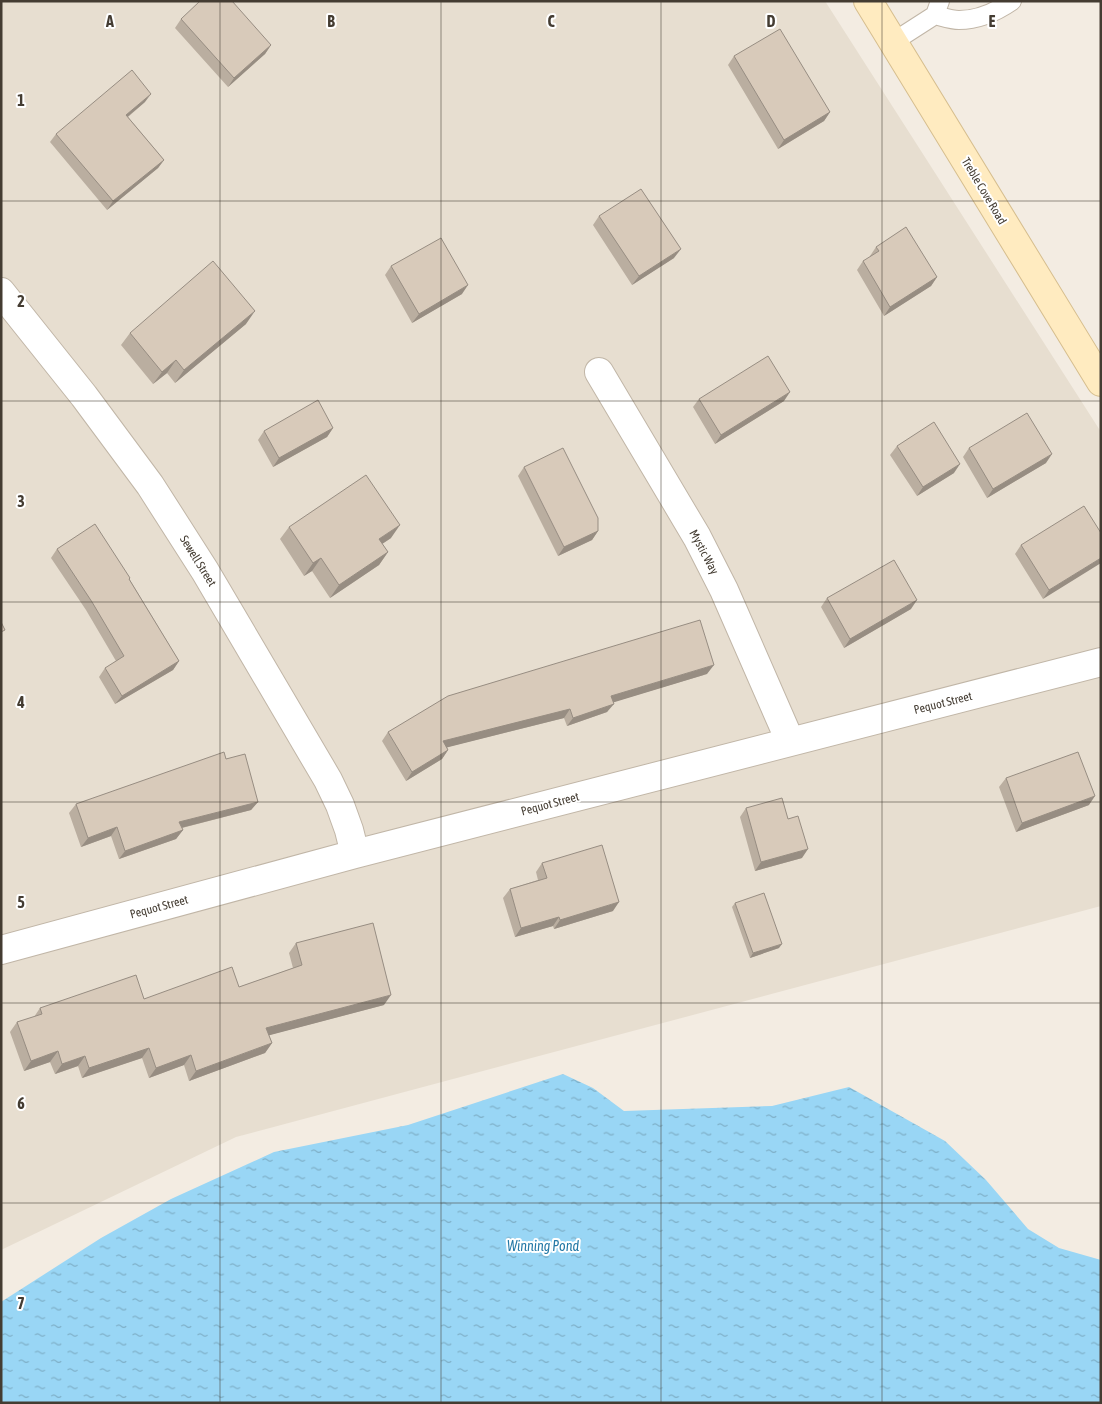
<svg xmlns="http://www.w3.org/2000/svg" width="1102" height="1404" font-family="'Asap Condensed',sans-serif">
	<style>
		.residential { fill: #e7ded0 }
		.water { fill: url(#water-ripples) }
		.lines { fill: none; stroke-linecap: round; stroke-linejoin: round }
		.service-casing { stroke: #c1b6a7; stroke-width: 20 }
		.minor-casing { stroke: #c1b6a7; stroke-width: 30 }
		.secondary-casing { stroke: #d6be8e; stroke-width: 30 }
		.service { stroke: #fff; stroke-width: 18 }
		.minor { stroke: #fff; stroke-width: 28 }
		.secondary { stroke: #ffebc0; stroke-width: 28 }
		.wall { fill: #baaea0 }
		.shaded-wall { fill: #978d82 }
		.building { fill: #d8caba; stroke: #978d82 }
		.grid { fill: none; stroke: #443c32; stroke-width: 1; stroke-opacity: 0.55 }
		.labels { text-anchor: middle; stroke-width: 4; stroke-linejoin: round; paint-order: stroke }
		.street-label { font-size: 12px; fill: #443c32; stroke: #fff }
		.water-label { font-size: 14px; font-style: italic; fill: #2378a6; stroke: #fff }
		.grid-label { font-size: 16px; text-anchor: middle; font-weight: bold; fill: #443c32; stroke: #fff; stroke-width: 4; stroke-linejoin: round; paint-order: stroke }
	</style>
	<defs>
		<pattern id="water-ripples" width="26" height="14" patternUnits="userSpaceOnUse" patternTransform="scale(1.25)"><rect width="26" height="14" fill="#99d6f5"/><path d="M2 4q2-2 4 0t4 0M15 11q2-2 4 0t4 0" fill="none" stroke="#7eafc7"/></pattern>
	</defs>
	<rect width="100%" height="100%" fill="#f3ece2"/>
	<path class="residential" d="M 1,1 L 825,1 L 1101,432 L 1101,906 L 236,1137 L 1,1250 Z"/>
	<path class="water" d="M 563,1074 L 593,1088 L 624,1111 L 772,1106 L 849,1087 L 945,1141 L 986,1180 L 1028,1229 L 1059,1248 L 1101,1260 L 1101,1403 L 1,1403 L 1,1302 L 101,1238 L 171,1199 L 274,1152 L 408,1125 Z"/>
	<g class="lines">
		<g class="service-casing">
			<path id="service" d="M 935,15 C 943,17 952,20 959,20 C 979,20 996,12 1012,1
				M 893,42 L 935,15 L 940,1"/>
		</g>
		<g class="minor-casing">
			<path id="minor" d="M 1,292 L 84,396 L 150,485 L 205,571 L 328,780 L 340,805 L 349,830 L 355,854
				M 599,372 L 697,537 L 724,590 L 790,741
				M 1,950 L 355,854 L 1101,662"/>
		</g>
		<g class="secondary-casing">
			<path id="secondary" d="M 868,1 L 1101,382"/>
		</g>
		<use href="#service" class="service"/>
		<use href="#minor" class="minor"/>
		<use href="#secondary" class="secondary"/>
	</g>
	<path class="wall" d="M 181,19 L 271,45 L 265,54 L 228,87 L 175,28 Z
		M 734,56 L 830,112 L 824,121 L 778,149 L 728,65 Z
		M 145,102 L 128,117 L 164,160 L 158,168 L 107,210 L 50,142 L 56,134 Z
		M 599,216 L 674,258 L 632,285 L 593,225 Z
		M 876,247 L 937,277 L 931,286 L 884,316 L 857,270 L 863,261 L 870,257 L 870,256 Z
		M 391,266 L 462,294 L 412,323 L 385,275 Z
		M 246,324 L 175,383 L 167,373 L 153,384 L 121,345 L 130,333 Z
		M 699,399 L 784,401 L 715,444 L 693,407 Z
		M 333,428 L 327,437 L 273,467 L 258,440 L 264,431 Z
		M 897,446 L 954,473 L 917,496 L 890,455 Z
		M 969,448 L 1046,463 L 987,498 L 963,457 Z
		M 524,467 L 598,531 L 592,540 L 558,556 L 518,476 Z
		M 289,527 L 391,538 L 382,544 L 388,552 L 379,565 L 330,598 L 312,571 L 304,576 L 280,539 Z
		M 1101,533 L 1043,599 L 1015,554 L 1021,545 Z
		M 57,549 L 130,578 L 130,580 L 179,661 L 173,670 L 115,704 L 99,677 L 105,668 L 116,661 L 86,610 L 51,558 Z
		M 827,598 L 911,609 L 844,648 L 821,607 Z
		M 707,674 L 613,702 L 607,712 L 567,726 L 564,718 L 447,747 L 448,750 L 442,759 L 406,781 L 382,741 L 388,732 Z
		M 226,759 L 258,802 L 251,810 L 182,828 L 183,830 L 176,839 L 119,859 L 111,836 L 81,847 L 69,813 L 76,804 Z
		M 1006,778 L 1089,805 L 1016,832 L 999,787 Z
		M 746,808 L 788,819 L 802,858 L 755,871 L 740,817 Z
		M 542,863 L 613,911 L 554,929 L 553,926 L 515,937 L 503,898 L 510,889 L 538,880 L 536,872 Z
		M 735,903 L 779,948 L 750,958 L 732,907 Z
		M 296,943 L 384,1005 L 269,1035 L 272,1043 L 265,1053 L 189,1081 L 184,1065 L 149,1078 L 142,1058 L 82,1078 L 78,1066 L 55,1074 L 50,1062 L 24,1071 L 10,1032 L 17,1022 L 34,1017 L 40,1008 L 144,999 L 239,987 L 293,968 L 289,953 Z"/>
	<path class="shaded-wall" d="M 271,45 L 265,54 L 228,87 L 234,78 Z
		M 151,94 L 145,102 L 120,123 L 126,115 Z
		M 830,112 L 824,121 L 778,149 L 784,140 Z
		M 164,160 L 158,168 L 107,210 L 113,201 Z
		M 681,249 L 674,258 L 632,285 L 639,276 Z
		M 937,277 L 931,286 L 884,316 L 890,307 Z
		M 468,285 L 462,294 L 412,323 L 419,314 Z
		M 255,311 L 246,324 L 175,383 L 184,370 Z
		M 176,360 L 167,373 L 153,384 L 162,372 Z
		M 790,392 L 784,401 L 715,444 L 721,435 Z
		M 333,428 L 327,437 L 273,467 L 279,458 Z
		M 1052,454 L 1046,463 L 987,498 L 993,489 Z
		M 960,464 L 954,473 L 917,496 L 923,487 Z
		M 400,525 L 391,538 L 370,552 L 379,539 Z
		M 598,531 L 592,540 L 558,556 L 564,547 Z
		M 388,552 L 379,565 L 330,598 L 339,585 Z
		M 321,558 L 312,571 L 304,576 L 313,563 Z
		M 1101,558 L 1101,563 L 1043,599 L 1049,590 Z
		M 917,600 L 911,609 L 844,648 L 850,639 Z
		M 179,661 L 173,670 L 115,704 L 122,696 Z
		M 714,665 L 707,674 L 605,705 L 611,696 Z
		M 614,704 L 607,712 L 567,726 L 573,718 Z
		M 570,709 L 564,718 L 437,750 L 443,741 Z
		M 448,750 L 442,759 L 406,781 L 412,772 Z
		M 1095,796 L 1089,805 L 1016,832 L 1022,823 Z
		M 258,802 L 251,810 L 173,830 L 179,822 Z
		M 117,827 L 111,836 L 81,847 L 88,838 Z
		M 183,830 L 176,839 L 119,859 L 125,851 Z
		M 808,849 L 802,858 L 755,871 L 761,862 Z
		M 619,902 L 613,911 L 554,929 L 560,920 Z
		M 559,917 L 553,926 L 515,937 L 521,928 Z
		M 782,944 L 779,948 L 750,958 L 753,953 Z
		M 391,995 L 384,1005 L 259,1038 L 266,1028 Z
		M 272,1043 L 265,1053 L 189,1081 L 196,1071 Z
		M 149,1048 L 142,1058 L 82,1078 L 89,1068 Z
		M 58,1051 L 50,1062 L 24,1071 L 31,1061 Z
		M 191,1055 L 184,1065 L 149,1078 L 156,1068 Z
		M 85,1056 L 78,1066 L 55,1074 L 62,1064 Z"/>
	<path class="building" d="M 200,1 L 232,1 L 271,45 L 234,78 L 181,19 Z
		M 780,29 L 830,112 L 784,140 L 734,56 Z
		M 132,70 L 151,94 L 126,115 L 164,160 L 113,201 L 56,134 Z
		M 641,189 L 681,249 L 639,276 L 599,216 Z
		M 906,227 L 937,277 L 890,307 L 863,261 L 879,251 L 876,247 Z
		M 441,238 L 468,285 L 419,314 L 391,266 Z
		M 213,261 L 255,311 L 184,370 L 176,360 L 162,372 L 130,333 Z
		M 768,356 L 790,392 L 721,435 L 699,399 Z
		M 318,400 L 333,428 L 279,458 L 264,431 Z
		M 1027,413 L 1052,454 L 993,489 L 969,448 Z
		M 934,422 L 960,464 L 923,487 L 897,446 Z
		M 563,448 L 598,518 L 598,531 L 564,547 L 524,467 Z
		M 366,475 L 400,525 L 379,539 L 388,552 L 339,585 L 321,558 L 313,563 L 289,527 Z
		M 1084,506 L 1101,533 L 1101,558 L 1049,590 L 1021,545 Z
		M 95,524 L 130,578 L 129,579 L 179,661 L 122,696 L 105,668 L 124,656 L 92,602 L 57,549 Z
		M 894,560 L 917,600 L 850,639 L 827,598 Z
		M 700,620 L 714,665 L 611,696 L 614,704 L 573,718 L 570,709 L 443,741 L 448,750 L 412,772 L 388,732 L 448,696 Z
		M 1,622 L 5,630 L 1,632 Z
		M 224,752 L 226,759 L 245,754 L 258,802 L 179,822 L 183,830 L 125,851 L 117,827 L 88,838 L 76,804 Z
		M 1078,752 L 1095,796 L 1022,823 L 1006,778 Z
		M 782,798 L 788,819 L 798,816 L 808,849 L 761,862 L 746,808 Z
		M 602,845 L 619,902 L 560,920 L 559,917 L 521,928 L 510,889 L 547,878 L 542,863 Z
		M 764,893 L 782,944 L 753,953 L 735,903 Z
		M 373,923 L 391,995 L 266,1028 L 272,1043 L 196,1071 L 191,1055 L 156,1068 L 149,1048 L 89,1068 L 85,1056 L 62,1064 L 58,1051 L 31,1061 L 17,1022 L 42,1014 L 40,1008 L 136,975 L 144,999 L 232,967 L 239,987 L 302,965 L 296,943 Z"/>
	<path class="grid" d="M 220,1 L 220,1403M 441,1 L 441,1403M 661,1 L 661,1403M 882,1 L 882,1403M 1,201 L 1101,201M 1,401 L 1101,401M 1,602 L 1101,602M 1,802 L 1101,802M 1,1003 L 1101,1003M 1,1203 L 1101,1203"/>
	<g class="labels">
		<g class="street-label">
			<text transform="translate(984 191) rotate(59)" y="4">Treble Cove Road</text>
			<text transform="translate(704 552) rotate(62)" y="4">Mystic Way</text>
			<text transform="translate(198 561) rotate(58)" y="4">Sewell Street</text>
			<text transform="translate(943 703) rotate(-14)" y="4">Pequot Street</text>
			<text transform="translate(550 804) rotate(-15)" y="4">Pequot Street</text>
			<text transform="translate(159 907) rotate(-15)" y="4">Pequot Street</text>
		</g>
		<g class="water-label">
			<text x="543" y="1251">Winning Pond</text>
		</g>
	</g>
	<g class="grid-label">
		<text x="110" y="27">A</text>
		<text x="331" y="27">B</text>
		<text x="551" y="27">C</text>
		<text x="771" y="27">D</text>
		<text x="992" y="27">E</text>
		<text x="21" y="106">1</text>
		<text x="21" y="307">2</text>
		<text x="21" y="507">3</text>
		<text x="21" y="708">4</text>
		<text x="21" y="908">5</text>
		<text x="21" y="1109">6</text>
		<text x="21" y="1309">7</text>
	</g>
	<rect width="1102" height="1404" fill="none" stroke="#443c32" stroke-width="5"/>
</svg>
